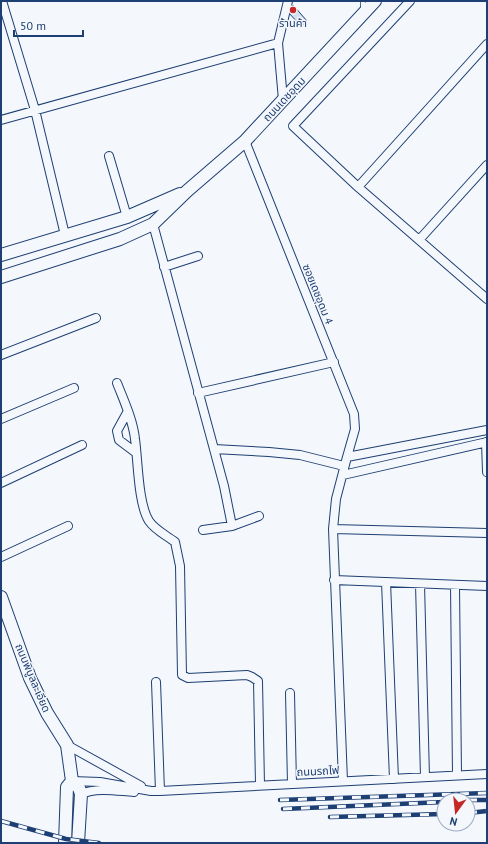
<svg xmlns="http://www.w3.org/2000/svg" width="488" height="844" font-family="'PT Sans','Noto Sans Thai',sans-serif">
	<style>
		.building { fill: #d5e0f0; stroke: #1d3f73 }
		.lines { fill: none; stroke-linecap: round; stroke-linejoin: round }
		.service-casing { stroke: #1d3f73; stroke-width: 5.5 }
		.minor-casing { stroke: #1d3f73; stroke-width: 10 }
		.secondary-casing { stroke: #1d3f73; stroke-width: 14 }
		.service { stroke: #f4f7fb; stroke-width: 4 }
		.minor { stroke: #f4f7fb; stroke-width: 8 }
		.secondary { stroke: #f4f7fb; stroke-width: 12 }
		.rail-casing { stroke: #1d3f73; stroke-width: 4.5 }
		.rail { stroke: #f4f7fb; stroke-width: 3; stroke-dasharray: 9; stroke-linecap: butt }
		.poi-dot { fill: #c62828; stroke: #f4f7fb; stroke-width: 1.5 }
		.labels { text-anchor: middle; stroke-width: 3; stroke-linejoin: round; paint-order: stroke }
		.poi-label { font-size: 11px; fill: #1d3f73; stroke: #f4f7fb }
		.street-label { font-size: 11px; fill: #1d3f73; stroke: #f4f7fb }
	</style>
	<rect width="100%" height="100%" fill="#f4f7fb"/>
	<path class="building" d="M 293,5 L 307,21 L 301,26 L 287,11 Z"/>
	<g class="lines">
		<g class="service-casing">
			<path id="service" d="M 363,9 L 363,1"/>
		</g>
		<g class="minor-casing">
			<path id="minor" d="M 2,1 L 35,110 L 65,235
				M 410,1 L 293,126 L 358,187 L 487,299
				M 283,100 L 278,43 L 288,1
				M 1,120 L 278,43
				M 245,141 L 354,414 L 355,429 L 347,457
				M 109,156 L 127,217
				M 358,187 L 487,44
				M 153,224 L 224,486 L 232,526
				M 419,240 L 487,165
				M 164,267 L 198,256
				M 1,355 L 96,318
				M 117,383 C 124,401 133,420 135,439 C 138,460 138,504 149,521 C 155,530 166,535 175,542 L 180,566 L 182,675 L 188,678 L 247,675 L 252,677 L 258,681 L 260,785
				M 198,393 L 334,362
				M 128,411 L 117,431 L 119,440 L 135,452
				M 1,419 L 74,388
				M 486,442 L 487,472
				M 214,449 L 269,452 L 300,455 L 344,466
				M 343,475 L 487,442
				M 1,483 L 82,445
				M 333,529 L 487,533
				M 203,530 L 232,526 L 259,516
				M 1,557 L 68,526
				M 334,580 L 487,586
				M 386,582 L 394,779
				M 420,584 L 425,777
				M 455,585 L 457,775
				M 156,682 L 160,791
				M 290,693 L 292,784
				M 67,745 L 141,786
				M 72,781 L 100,782 L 151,791 L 160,791 L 487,774
				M 343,781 L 333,529 L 336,499 L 347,457 L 487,430
				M 81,794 C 98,787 117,791 134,792"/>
		</g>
		<g class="secondary-casing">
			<path id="secondary" d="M 1,255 L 127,217 L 180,194
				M 1,277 L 120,239 L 153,224 L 187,191 L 245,141 L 375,1
				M 1,597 L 30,678 L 47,713 L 67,745 L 72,781 L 79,788 L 81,794 L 78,843
				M 65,843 L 67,787 L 72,781"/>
		</g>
		<use href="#service" class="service"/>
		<use href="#minor" class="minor"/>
		<use href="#secondary" class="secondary"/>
		<g class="rail-casing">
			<path id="rail" d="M 280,800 L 487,793
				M 468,800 L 487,800
				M 283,809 L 444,802
				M 468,813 L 487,811
				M 330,817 L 444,814
				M 1,821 L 66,839 L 99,843"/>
		</g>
		<use href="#rail" class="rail"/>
	</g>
	<circle class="poi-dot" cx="293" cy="10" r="4"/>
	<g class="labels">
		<g class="poi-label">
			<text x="293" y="27">ร้านค้า</text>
		</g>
		<g class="street-label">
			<text transform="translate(284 99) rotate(-47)" y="4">ถนนเดชอุดม</text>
			<text transform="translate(318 294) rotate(68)" y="4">ซอยเดชอุดม 4</text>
			<text transform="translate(33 678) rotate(67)" y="4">ถนนพิบูลละเอียด</text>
			<text transform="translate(318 771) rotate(-3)" y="4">ถนนรถไฟ</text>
		</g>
	</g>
	<rect width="488" height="844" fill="none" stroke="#1d3f73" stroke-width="4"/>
	<g transform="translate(456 812) rotate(195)"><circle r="19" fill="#f4f7fb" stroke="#9eadc5"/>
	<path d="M0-3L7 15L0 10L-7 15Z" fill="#c62828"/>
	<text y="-6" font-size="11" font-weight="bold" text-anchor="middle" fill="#1d3f73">N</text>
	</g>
	<path d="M14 30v6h69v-6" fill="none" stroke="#1d3f73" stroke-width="2"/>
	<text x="20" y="30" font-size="12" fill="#1d3f73" stroke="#f4f7fb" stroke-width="3" paint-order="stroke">50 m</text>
</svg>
